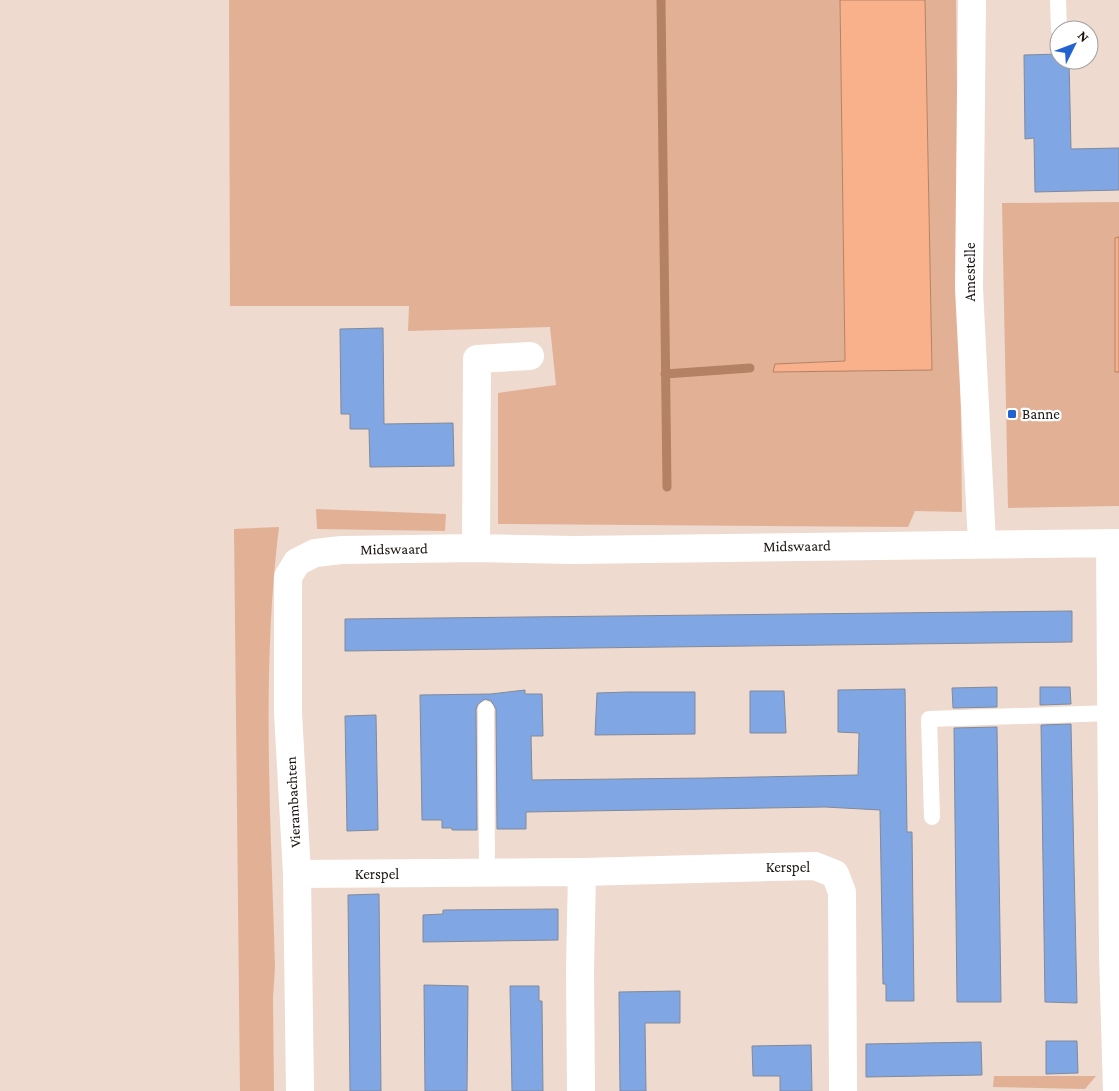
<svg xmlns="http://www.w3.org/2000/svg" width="1119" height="1091" font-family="'Crimson Pro',serif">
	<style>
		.green { fill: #e2b195 }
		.water { fill: #f8b18a; stroke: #b58165 }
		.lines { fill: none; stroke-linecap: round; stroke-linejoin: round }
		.stream { stroke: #b58165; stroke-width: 9 }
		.building { fill: #81a6e4; stroke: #808a9a }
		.service { stroke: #fff; stroke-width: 16 }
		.minor { stroke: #fff; stroke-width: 28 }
		.poi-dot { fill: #2363d0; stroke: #fff; stroke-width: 2 }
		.labels { text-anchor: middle; stroke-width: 4.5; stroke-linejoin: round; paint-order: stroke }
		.street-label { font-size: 15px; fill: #19120f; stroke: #fff }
		.poi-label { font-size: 15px; fill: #19120f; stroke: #fff; text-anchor: start }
	</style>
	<rect width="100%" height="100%" fill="#eedacf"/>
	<path class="green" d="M 229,0 L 840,0 L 845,361 L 775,364 L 932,370 L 925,0 L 956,0 L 962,512 L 915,511 L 908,527 L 498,524 L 498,393 L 556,385 L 550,327 L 408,331 L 409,306 L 230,306 Z
		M 1119,202 L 1119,237 L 1115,238 L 1115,371 L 1119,372 L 1119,506 L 1008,508 L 1002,203 Z
		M 316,509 L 446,514 L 445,531 L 317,529 Z
		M 279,527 C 261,673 271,820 275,967 L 273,998 L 274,1091 L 240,1091 L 234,529 Z
		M 994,1076 L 1096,1076 L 1085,1089 L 993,1087 Z"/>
	<path class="water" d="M 840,0 L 925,0 L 932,370 L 773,372 L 775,364 L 845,361 Z
		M 1119,237 L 1119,372 L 1115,372 L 1115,238 Z"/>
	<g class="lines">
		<path class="stream" d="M 661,0 L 667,487
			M 665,374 L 750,368"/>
	</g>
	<path class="building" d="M 1059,54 L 1059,60 L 1069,60 L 1071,149 L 1119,148 L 1119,190 L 1035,192 L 1034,138 L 1025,139 L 1024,55 Z
		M 383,328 L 384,424 L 453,423 L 454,466 L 370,467 L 369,429 L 350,429 L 350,414 L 341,414 L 340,329 Z
		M 1072,611 L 1072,642 L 345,651 L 345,619 Z
		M 997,687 L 997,707 L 953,708 L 952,688 Z
		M 1040,687 L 1070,687 L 1071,704 L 1040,705 Z
		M 905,689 L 907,832 L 912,832 L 914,1001 L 886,1001 L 886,984 L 883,984 L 880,810 L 825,807 L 526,812 L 526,829 L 497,829 L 496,709 L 491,701 L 485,699 L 478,704 L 476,709 L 477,830 L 452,830 L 452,828 L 442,828 L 442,820 L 422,820 L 420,695 L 491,694 L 525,690 L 525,694 L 542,694 L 543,736 L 531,736 L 532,780 L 707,778 L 858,775 L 859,733 L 838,732 L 838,690 Z
		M 750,691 L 784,691 L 786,733 L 750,733 Z
		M 628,692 L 695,692 L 695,734 L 595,735 L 597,693 Z
		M 376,715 L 378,830 L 347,831 L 345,716 Z
		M 1071,724 L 1077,1003 L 1045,1002 L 1041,725 Z
		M 997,727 L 1001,1002 L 957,1002 L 954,728 Z
		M 379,894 L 381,1091 L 350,1091 L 348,895 Z
		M 558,909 L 558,940 L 423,942 L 423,915 L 443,914 L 443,910 Z
		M 424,985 L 468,986 L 467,1091 L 425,1091 Z
		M 510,986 L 539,986 L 539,1001 L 542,1001 L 543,1091 L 512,1091 Z
		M 680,991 L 680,1023 L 645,1023 L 646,1091 L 620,1091 L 619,992 Z
		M 1046,1041 L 1077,1041 L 1078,1073 L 1046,1074 Z
		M 981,1042 L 982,1075 L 866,1077 L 866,1044 Z
		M 811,1045 L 812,1091 L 780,1091 L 780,1076 L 753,1076 L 752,1046 Z"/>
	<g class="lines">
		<path class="service" d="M 1058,0 L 1059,30
			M 486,709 L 487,873
			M 932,817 L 929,719 L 1111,713"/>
		<path class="minor" d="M 972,0 L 969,288 L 982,543
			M 1110,543 L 1113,955 L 1117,1091
			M 476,548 L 477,359 L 530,356
			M 297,874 L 582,872 L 815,866 L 835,874 L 842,892 L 843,1091
			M 300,1091 L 297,874 L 288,713 L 288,577 L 297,562 L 315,553 L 342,550 L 476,548 L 574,550 L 1119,543
			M 581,1091 L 580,970 L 582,872"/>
	</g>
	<rect class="poi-dot" x="1007" y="409" width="10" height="10" rx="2.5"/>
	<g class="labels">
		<g class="street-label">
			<text transform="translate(970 272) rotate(-90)" y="5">Amestelle</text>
			<text transform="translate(797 546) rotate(-1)" y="5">Midswaard</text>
			<text transform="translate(394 549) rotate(-1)" y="5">Midswaard</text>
			<text transform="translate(293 802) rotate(-93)" y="5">Vierambachten</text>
			<text x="788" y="872">Kerspel</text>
			<text x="377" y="879">Kerspel</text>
		</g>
		<g class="poi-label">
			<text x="1022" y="419">Banne</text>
		</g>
	</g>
	<g transform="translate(1074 45) rotate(48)"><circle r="24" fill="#ffffff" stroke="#a3a09f"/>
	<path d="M0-4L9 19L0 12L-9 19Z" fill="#2363d0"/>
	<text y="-8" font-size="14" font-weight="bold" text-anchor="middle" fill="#19120f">N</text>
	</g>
</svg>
